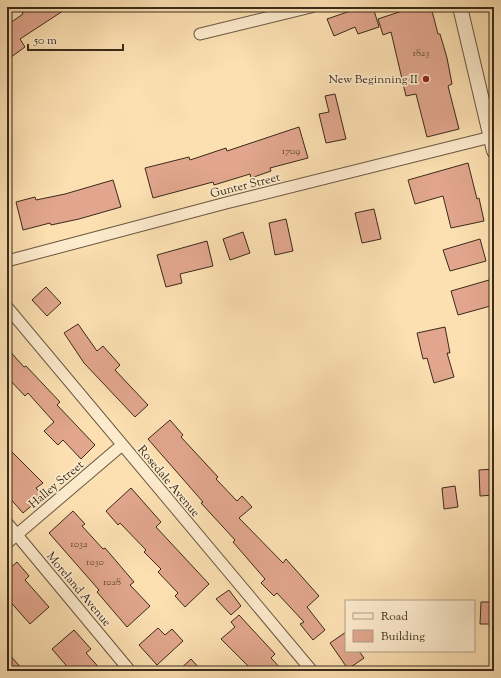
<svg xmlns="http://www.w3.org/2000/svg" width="501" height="678" font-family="'Sorts Mill Goudy',serif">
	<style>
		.building { fill: #e1a68d; stroke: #3a2b1a }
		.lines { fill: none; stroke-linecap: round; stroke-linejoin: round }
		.minor-casing { stroke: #6a5840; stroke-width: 13 }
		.tertiary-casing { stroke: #6a5840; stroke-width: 16 }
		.minor { stroke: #fdebcd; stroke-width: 11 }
		.tertiary { stroke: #fdebcd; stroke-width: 14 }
		.poi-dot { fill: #8f2418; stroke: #fdebcd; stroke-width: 1.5 }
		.labels { text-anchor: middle; stroke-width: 3.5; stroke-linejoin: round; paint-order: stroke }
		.number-label { font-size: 10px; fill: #644a37 }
		.poi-label { font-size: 12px; fill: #3a2b1a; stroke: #fdebcd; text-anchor: end }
		.street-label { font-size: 12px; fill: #3a2b1a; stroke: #fdebcd }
	</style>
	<rect width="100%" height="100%" fill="#fce0b2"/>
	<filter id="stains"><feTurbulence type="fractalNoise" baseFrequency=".005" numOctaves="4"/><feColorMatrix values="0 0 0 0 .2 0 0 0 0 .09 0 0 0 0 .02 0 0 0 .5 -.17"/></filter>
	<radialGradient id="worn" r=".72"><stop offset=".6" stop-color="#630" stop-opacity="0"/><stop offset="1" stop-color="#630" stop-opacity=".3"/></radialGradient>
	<path class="building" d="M 19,7 L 69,7 L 20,39 L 25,47 L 7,60 L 7,25 L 23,14 Z
		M 362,7 L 373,7 L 379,27 L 358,34 L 355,27 L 334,36 L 327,19 Z
		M 401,7 L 431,7 L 438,34 L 440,34 L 447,58 L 452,84 L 448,86 L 459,129 L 427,137 L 416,94 L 406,96 L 391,32 L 383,35 L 378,19 L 402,11 Z
		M 335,94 L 346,139 L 326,143 L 319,114 L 329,112 L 325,96 Z
		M 299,127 L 308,158 L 270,168 L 271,171 L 251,178 L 250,174 L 214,185 L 213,182 L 153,198 L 145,168 L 189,157 L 190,160 L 226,148 L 227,151 Z
		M 468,163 L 477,199 L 479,198 L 484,221 L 451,228 L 443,196 L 415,204 L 408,180 Z
		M 113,180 L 121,207 L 79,219 L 51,225 L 50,223 L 23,230 L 16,202 L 35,197 L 36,200 L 65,194 Z
		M 374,209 L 381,239 L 362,243 L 355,213 Z
		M 286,219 L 293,251 L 275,255 L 269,223 Z
		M 243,232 L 250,253 L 230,260 L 223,239 Z
		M 480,239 L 486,261 L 450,271 L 443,250 Z
		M 207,241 L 213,266 L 180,274 L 182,283 L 166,287 L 157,255 Z
		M 489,280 L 494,305 L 458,315 L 451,291 Z
		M 46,287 L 61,303 L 47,316 L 32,300 Z
		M 78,324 L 97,351 L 103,346 L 120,365 L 115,370 L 148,405 L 135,417 L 84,363 L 64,333 Z
		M 445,327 L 450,353 L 447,353 L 454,377 L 434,383 L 427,358 L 423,359 L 417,333 Z
		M 7,348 L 24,367 L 26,366 L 60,402 L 57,405 L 95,445 L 81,459 L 63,440 L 58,445 L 44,431 L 54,422 L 28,393 L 25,396 L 7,377 Z
		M 170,420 L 183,435 L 181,437 L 218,477 L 216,479 L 237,501 L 242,496 L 252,507 L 239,518 L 283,563 L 286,559 L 319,596 L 307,607 L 325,630 L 313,640 L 300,624 L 304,622 L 277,593 L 274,596 L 261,583 L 265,579 L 233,542 L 235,540 L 201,503 L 203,502 L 148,439 Z
		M 7,447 L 43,483 L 36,488 L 43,496 L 23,513 L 7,495 Z
		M 494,469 L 494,495 L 480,496 L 479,470 Z
		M 455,486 L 458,507 L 444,509 L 442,488 Z
		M 131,488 L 161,522 L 156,527 L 209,584 L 185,607 L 175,596 L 178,593 L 158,572 L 161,569 L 144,552 L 146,550 L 120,523 L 118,525 L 106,511 Z
		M 73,511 L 85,524 L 82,526 L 103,549 L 105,548 L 134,582 L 130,585 L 150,606 L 127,627 L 97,592 L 99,590 L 49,533 Z
		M 17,562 L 29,576 L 25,580 L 49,607 L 30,624 L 7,598 L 7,571 Z
		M 229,590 L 241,606 L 231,615 L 216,599 Z
		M 481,602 L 494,602 L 494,624 L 480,624 Z
		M 239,615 L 275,654 L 271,658 L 283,671 L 253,671 L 221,639 L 235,627 L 231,622 Z
		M 158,628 L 165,635 L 172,629 L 183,641 L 157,665 L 139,645 Z
		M 74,630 L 91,649 L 86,653 L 102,671 L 71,671 L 52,649 Z
		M 346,632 L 346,651 L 359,651 L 364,658 L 348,669 L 330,643 Z
		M 7,652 L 24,671 L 7,671 Z
		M 191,659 L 202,671 L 178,671 Z"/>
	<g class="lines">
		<g class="minor-casing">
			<path id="minor" d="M 200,34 L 311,7
				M 7,261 L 226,203 L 491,137
				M 7,307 L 312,671
				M 7,523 L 130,671
				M 7,543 L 122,445"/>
		</g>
		<g class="tertiary-casing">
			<path id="tertiary" d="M 460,7 L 494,151"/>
		</g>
		<use href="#minor" class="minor"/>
		<use href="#tertiary" class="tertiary"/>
	</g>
	<circle class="poi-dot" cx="426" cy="79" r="4"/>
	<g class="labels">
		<g class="number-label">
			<text x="421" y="56">1823</text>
			<text x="291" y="154">1709</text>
			<text x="79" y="547">1032</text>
			<text x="95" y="565">1030</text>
			<text x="112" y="585">1028</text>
		</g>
		<g class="poi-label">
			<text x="418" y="83">New Beginning II</text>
		</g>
		<g class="street-label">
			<text transform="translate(245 185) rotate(-14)" y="4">Gunter Street</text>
			<text transform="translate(169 481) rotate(50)" y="4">Rosedale Avenue</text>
			<text transform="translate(56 484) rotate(-40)" y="4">Halley Street</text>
			<text transform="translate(79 589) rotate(50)" y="4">Moreland Avenue</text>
		</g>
	</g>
	<rect width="501" height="678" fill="none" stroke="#fce0b2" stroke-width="24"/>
	<rect x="8" y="8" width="485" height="662" fill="none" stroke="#3a2b1a" stroke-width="2"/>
	<rect x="12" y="12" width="477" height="654" fill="none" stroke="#3a2b1a"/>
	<rect x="345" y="600" width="130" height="52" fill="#fdebcd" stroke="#af9e85"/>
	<rect x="353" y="613" width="20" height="6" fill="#fdebcd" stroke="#af9e85"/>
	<text x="381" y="620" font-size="12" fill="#3a2b1a">Road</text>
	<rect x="353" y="630" width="20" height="12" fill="#e1a68d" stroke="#af9e85"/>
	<text x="381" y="640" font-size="12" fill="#3a2b1a">Building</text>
	<path d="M28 44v6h95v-6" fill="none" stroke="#3a2b1a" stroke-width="2"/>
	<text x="34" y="44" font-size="12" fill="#3a2b1a" stroke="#fdebcd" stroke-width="3" paint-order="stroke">50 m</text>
	<rect width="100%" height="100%" filter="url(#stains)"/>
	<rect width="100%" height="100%" fill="url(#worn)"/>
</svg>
